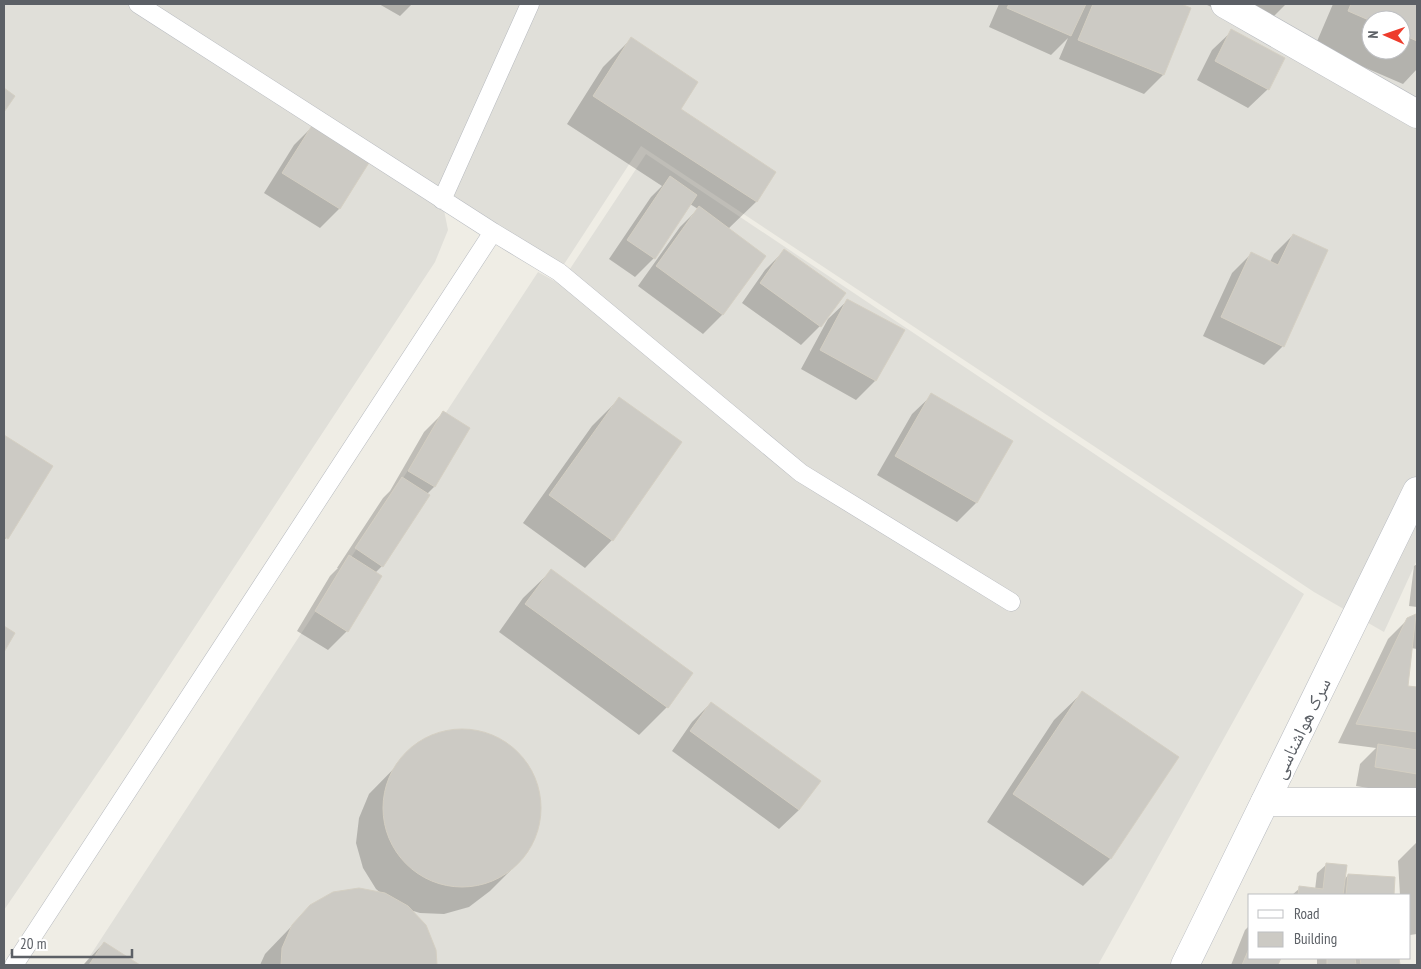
<svg xmlns="http://www.w3.org/2000/svg" width="1421" height="969" font-family="'PT Sans Narrow','Noto Naskh Arabic',sans-serif">
	<style>
		.industrial { fill: #e0dfd9; fill-rule: evenodd }
		.shadow { fill: #0003; fill-rule: evenodd }
		.building { fill: #cccac4; stroke: #d4cfc3 }
		.lines { fill: none; stroke-linecap: round; stroke-linejoin: round }
		.lane-casing { stroke: #b7babf; stroke-width: 19 }
		.street-casing { stroke: #b7babf; stroke-width: 29 }
		.secondary-casing { stroke: #b8bbc1; stroke-width: 29 }
		.lane { stroke: #fff; stroke-width: 18 }
		.street { stroke: #fff; stroke-width: 28 }
		.secondary { stroke: #fff; stroke-width: 28 }
		.labels { text-anchor: middle; stroke-width: 4.5; stroke-linejoin: round; paint-order: stroke }
		.street-label { font-size: 19px; fill: #5c6066; stroke: #fff }
	</style>
	<rect width="100%" height="100%" fill="#efede5"/>
	<path class="industrial" d="M 4,4 L 1417,4 L 1417,560 L 1384,632 L 1314,592 L 641,146 L 559,272 L 442,200 L 448,230 L 435,262 L 121,739 L 4,910 ZM 1371,20 L 1401,20 L 1401,50 L 1371,50 Z
		M 646,154 L 1304,594 L 1098,965 L 84,965 L 538,272 L 560,284 Z"/>
	<path class="shadow" d="M 379,4 L 412,4 L 400,16 Z
		M 999,4 L 1178,4 L 1190,9 L 1163,75 L 1144,94 L 1059,59 L 1068,38 L 1051,55 L 989,27 Z
		M 1205,4 L 1286,4 L 1260,30 Z
		M 1333,4 L 1417,4 L 1417,69 L 1403,84 L 1315,46 ZM 1371,20 L 1401,20 L 1401,50 L 1371,50 Z
		M 1232,31 L 1268,89 L 1248,108 L 1197,80 L 1212,50 Z
		M 631,39 L 679,110 L 775,173 L 756,202 L 728,229 L 764,256 L 722,315 L 703,334 L 638,286 L 680,227 L 698,209 L 690,204 L 654,258 L 635,277 L 609,259 L 651,197 L 662,186 L 567,124 L 603,67 Z
		M 313,126 L 369,161 L 339,209 L 320,228 L 264,193 L 294,145 Z
		M 1293,235 L 1283,346 L 1264,365 L 1203,336 L 1232,273 L 1251,254 L 1270,262 L 1274,254 Z
		M 784,251 L 820,326 L 801,345 L 742,303 L 765,270 Z
		M 848,300 L 875,381 L 856,400 L 801,369 L 828,319 Z
		M 932,395 L 1011,441 L 976,503 L 957,522 L 877,475 L 912,414 Z
		M 619,399 L 612,540 L 585,568 L 523,523 L 592,426 Z
		M 443,413 L 434,487 L 426,495 L 382,566 L 375,573 L 347,631 L 328,650 L 297,631 L 330,576 L 338,568 L 337,568 L 383,498 L 390,491 L 424,432 Z
		M 4,437 L 51,466 L 4,541 Z
		M 1417,564 L 1417,607 L 1409,606 L 1414,566 Z
		M 551,571 L 691,674 L 667,707 L 639,735 L 499,632 L 523,598 Z
		M 1417,615 L 1417,649 L 1411,648 L 1406,687 L 1417,689 L 1417,796 L 1356,786 L 1360,764 L 1376,748 L 1338,743 L 1388,639 L 1408,619 Z
		M 1082,693 L 1178,757 L 1110,859 L 1083,886 L 987,822 L 1054,720 Z
		M 711,703 L 799,810 L 779,829 L 672,751 L 692,722 Z
		M 463,730 L 488,735 L 511,747 L 528,767 L 538,791 L 540,817 L 533,842 L 518,863 L 490,891 L 469,907 L 444,914 L 420,913 L 410,910 L 435,950 L 436,965 L 260,965 L 265,954 L 311,906 L 382,894 L 376,889 L 363,868 L 356,843 L 359,818 L 369,794 L 415,747 L 437,734 Z
		M 1417,842 L 1417,934 L 1410,935 L 1410,895 L 1400,895 L 1398,861 Z
		M 1327,864 L 1344,880 L 1348,875 L 1394,878 L 1393,895 L 1292,895 L 1300,888 L 1315,890 L 1317,873 Z
		M 1250,925 L 1250,958 L 1279,958 L 1276,965 L 1231,965 L 1245,930 Z
		M 104,943 L 138,965 L 83,965 Z
		M 1317,958 L 1398,958 L 1398,965 L 1317,965 Z"/>
	<path class="building" d="M 1009,4 L 1086,4 L 1071,36 L 1007,8 Z
		M 1093,4 L 1181,4 L 1191,8 L 1164,75 L 1078,40 Z
		M 1351,4 L 1417,4 L 1417,41 L 1401,34 L 1401,20 L 1371,20 L 1371,21 L 1348,11 Z
		M 1231,29 L 1285,58 L 1269,90 L 1215,61 Z
		M 631,37 L 698,82 L 681,109 L 776,172 L 757,202 L 593,96 Z
		M 4,88 L 15,96 L 4,112 Z
		M 313,124 L 370,161 L 340,209 L 282,173 Z
		M 670,176 L 697,195 L 655,259 L 627,240 Z
		M 699,206 L 766,256 L 723,315 L 656,266 Z
		M 1293,234 L 1328,250 L 1284,347 L 1221,317 L 1251,252 L 1278,265 Z
		M 784,249 L 846,293 L 821,327 L 760,283 Z
		M 847,299 L 905,330 L 876,381 L 820,350 Z
		M 931,393 L 1013,441 L 977,503 L 895,456 Z
		M 619,397 L 682,442 L 613,541 L 549,495 Z
		M 443,411 L 470,428 L 435,487 L 408,471 Z
		M 4,435 L 53,466 L 8,539 L 4,536 Z
		M 402,477 L 430,495 L 383,567 L 355,548 Z
		M 349,555 L 382,576 L 348,632 L 315,611 Z
		M 551,569 L 693,673 L 668,708 L 525,604 Z
		M 1416,614 L 1408,686 L 1417,687 L 1417,732 L 1356,724 L 1407,618 Z
		M 4,626 L 15,633 L 4,652 Z
		M 1082,691 L 1179,757 L 1111,859 L 1013,794 Z
		M 711,702 L 821,781 L 799,810 L 690,731 Z
		M383 808a79 79 0 1 1 158 0a79 79 0 1 1-158 0Z
		M 1378,744 L 1417,750 L 1417,774 L 1375,767 Z
		M 1326,863 L 1347,865 L 1343,895 L 1298,895 L 1299,886 L 1323,889 Z
		M 1348,874 L 1395,877 L 1394,895 L 1346,895 Z
		M 359,888 L 385,893 L 408,906 L 426,925 L 436,950 L 437,965 L 281,965 L 282,948 L 292,925 L 310,905 L 333,892 Z
		M 104,942 L 140,965 L 89,965 Z
		M 1250,946 L 1250,958 L 1281,958 L 1278,965 L 1242,965 Z
		M 1327,958 L 1355,958 L 1356,965 L 1327,965 Z
		M 1360,958 L 1399,958 L 1400,965 L 1361,965 Z"/>
	<g class="lines">
		<g class="lane-casing">
			<path id="lane" d="M 138,4 L 493,232 L 559,272 L 801,473 L 1011,602
				M 442,200 L 530,4
				M 14,965 L 493,232"/>
		</g>
		<g class="street-casing">
			<path id="street" d="M 1225,4 L 1417,114
				M 1265,802 L 1417,802"/>
		</g>
		<g class="secondary-casing">
			<path id="secondary" d="M 1185,965 L 1417,491"/>
		</g>
		<use href="#lane" class="lane"/>
		<use href="#street" class="street"/>
		<use href="#secondary" class="secondary"/>
	</g>
	<g class="labels">
		<g class="street-label">
			<text transform="translate(1301 728) rotate(-64)" y="7">سرک هواشناسی</text>
		</g>
	</g>
	<rect width="1421" height="969" fill="none" stroke="#5c6066" stroke-width="10"/>
	<rect x="1248" y="894" width="162" height="65" fill="#ffffff" stroke="#bebfc2"/>
	<rect x="1258" y="910" width="25" height="8" fill="#ffffff" stroke="#bebfc2"/>
	<text x="1294" y="919" font-size="15" fill="#5c6066">Road</text>
	<rect x="1258" y="932" width="25" height="15" fill="#cccac4" stroke="#bebfc2"/>
	<text x="1294" y="944" font-size="15" fill="#5c6066">Building</text>
	<g transform="translate(1386 35) rotate(272)"><circle r="24" fill="#ffffff" stroke="#bebfc2"/>
	<path d="M0-4L9 19L0 12L-9 19Z" fill="#ee3c2c"/>
	<text y="-8" font-size="14" font-weight="bold" text-anchor="middle" fill="#5c6066">N</text>
	</g>
	<path d="M12 949v8h120v-8" fill="none" stroke="#5c6066" stroke-width="2.5"/>
	<text x="20" y="949" font-size="15" fill="#5c6066" stroke="#ffffff" stroke-width="4" paint-order="stroke">20 m</text>
</svg>
